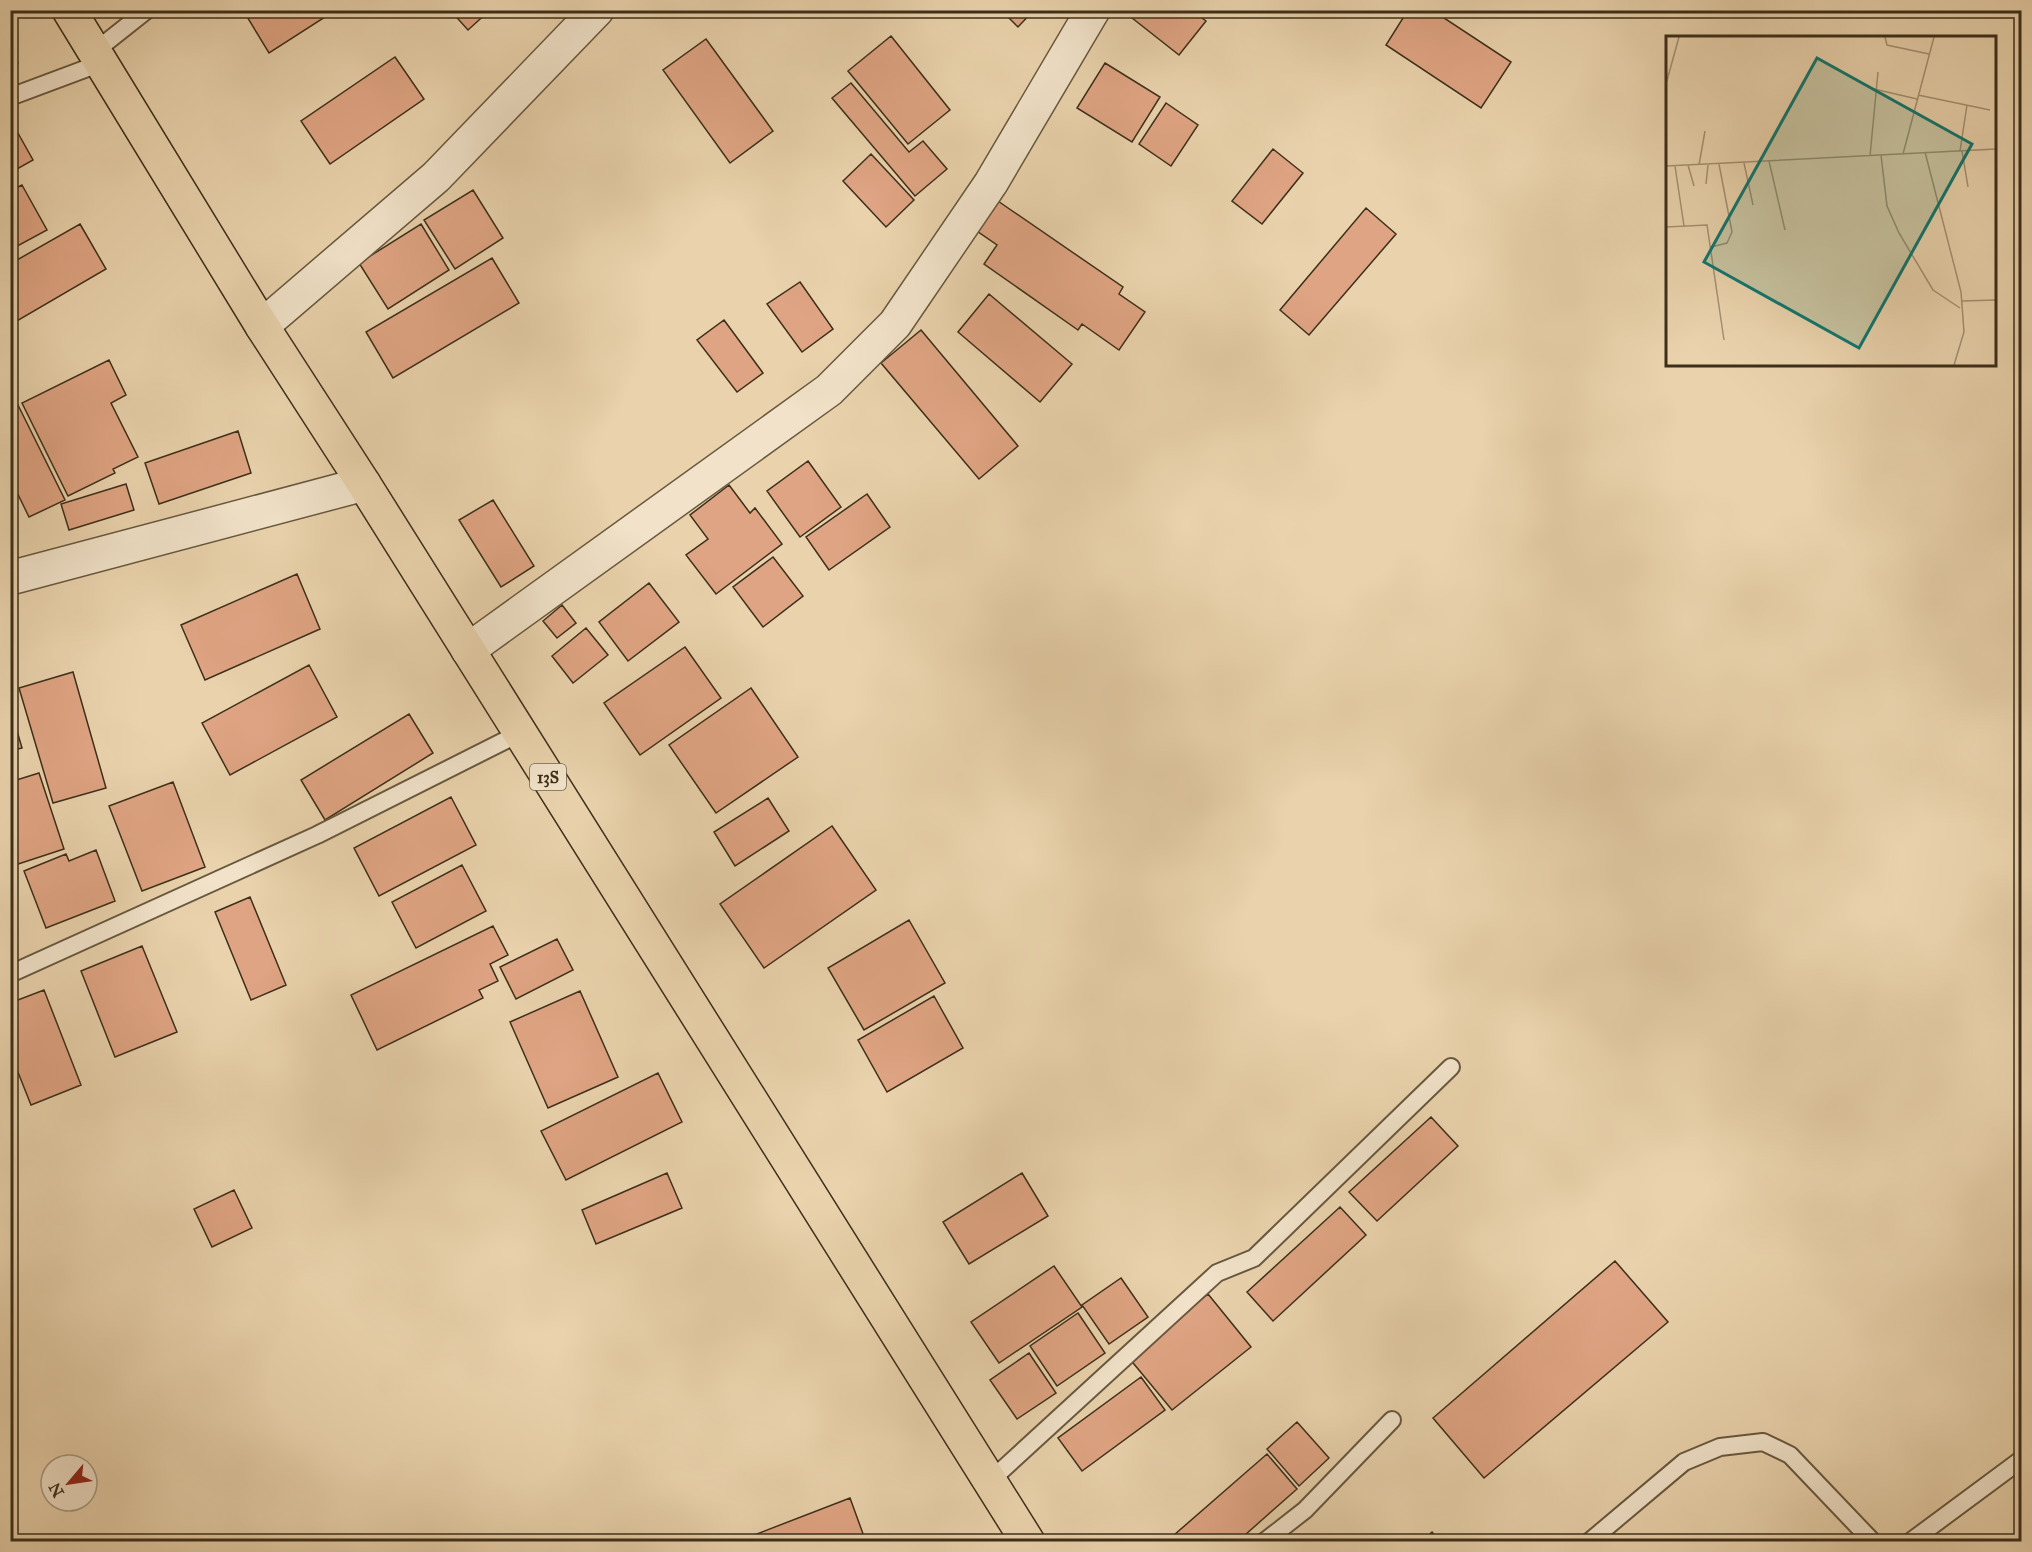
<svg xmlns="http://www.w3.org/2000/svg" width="2032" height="1552" font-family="'IM FELL Great Primer',serif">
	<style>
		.building { fill: #dfa483; stroke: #3d2f1a; stroke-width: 1.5 }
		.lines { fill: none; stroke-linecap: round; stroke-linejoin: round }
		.lane-casing { stroke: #68583e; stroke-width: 20 }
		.street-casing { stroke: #68583e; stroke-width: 36 }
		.highway-casing { stroke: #3d2f1a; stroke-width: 36 }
		.lane { stroke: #f1e2c9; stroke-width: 16 }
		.street { stroke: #f1e2c9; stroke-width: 33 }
		.highway { stroke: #e9d2ac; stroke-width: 33 }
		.labels { text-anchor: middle; stroke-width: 5; stroke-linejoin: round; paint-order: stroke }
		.shield { fill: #f1e2c9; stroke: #73654e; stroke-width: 1.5 }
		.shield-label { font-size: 16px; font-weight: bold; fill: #3d2f1a }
		.inset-road { fill: none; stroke: #a49172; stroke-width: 1.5 }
		.view { fill: #0f766e; fill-opacity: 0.15; stroke: #0f766e; stroke-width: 3 }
		.inset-edge { fill: none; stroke: #3d2f1a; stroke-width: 3 }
	</style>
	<rect width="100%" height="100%" fill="#e9d2ac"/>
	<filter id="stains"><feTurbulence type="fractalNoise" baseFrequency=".00333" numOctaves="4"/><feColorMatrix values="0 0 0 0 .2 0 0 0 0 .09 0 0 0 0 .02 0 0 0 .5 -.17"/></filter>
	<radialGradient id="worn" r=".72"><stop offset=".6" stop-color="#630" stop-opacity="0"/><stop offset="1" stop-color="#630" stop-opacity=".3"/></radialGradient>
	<path class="building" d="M 243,10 L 336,10 L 269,53 Z
		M 450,10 L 490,10 L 468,30 Z
		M 1001,10 L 1034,10 L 1018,27 Z
		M 1122,10 L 1192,10 L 1206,21 L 1179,55 Z
		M 1408,10 L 1432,10 L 1511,62 L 1481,108 L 1386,45 Z
		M 891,36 L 950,110 L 908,144 L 848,71 Z
		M 706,39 L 773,131 L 730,163 L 663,70 Z
		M 10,48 L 18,63 L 10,67 Z
		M 395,57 L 424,99 L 330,164 L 301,121 Z
		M 1105,63 L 1160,97 L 1132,142 L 1077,108 Z
		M 851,83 L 909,152 L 923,141 L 947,169 L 915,196 L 832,98 Z
		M 1166,103 L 1198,125 L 1171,166 L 1139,144 Z
		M 14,126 L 33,160 L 10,173 L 10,128 Z
		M 1273,149 L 1303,173 L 1262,224 L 1232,201 Z
		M 871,154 L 914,200 L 886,227 L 843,181 Z
		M 22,185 L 47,230 L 10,250 L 10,191 Z
		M 473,190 L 503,238 L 455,269 L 424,220 Z
		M 995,199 L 1123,287 L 1119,294 L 1145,312 L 1119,350 L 1082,324 L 1078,330 L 984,264 L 997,245 L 974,229 Z
		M 1366,208 L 1396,234 L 1309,335 L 1280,310 Z
		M 80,224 L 106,269 L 10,325 L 10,264 Z
		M 421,224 L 449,270 L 388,309 L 359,263 Z
		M 492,258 L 519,303 L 393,378 L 366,332 Z
		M 800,282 L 833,329 L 802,352 L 767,304 Z
		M 989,294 L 1072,364 L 1040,402 L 958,332 Z
		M 724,320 L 763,373 L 737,392 L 697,340 Z
		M 921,330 L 1018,446 L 979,479 L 881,363 Z
		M 109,360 L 126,395 L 111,403 L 138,457 L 113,469 L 115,473 L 68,496 L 22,403 Z
		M 16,401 L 65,500 L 29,517 L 10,478 L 10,404 Z
		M 238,431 L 251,473 L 159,504 L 145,463 Z
		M 808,461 L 841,507 L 800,537 L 767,491 Z
		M 126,484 L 134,510 L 69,530 L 61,504 Z
		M 729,485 L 750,513 L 755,508 L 782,544 L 716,594 L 686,555 L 708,539 L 690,515 Z
		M 867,494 L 890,527 L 829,570 L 806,537 Z
		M 493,500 L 534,566 L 501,587 L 459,520 Z
		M 773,557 L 803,596 L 763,627 L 733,587 Z
		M 297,574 L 320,629 L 205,680 L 181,625 Z
		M 649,583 L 679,622 L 628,661 L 599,622 Z
		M 562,605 L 576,623 L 557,638 L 543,621 Z
		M 586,628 L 608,655 L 573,683 L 552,656 Z
		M 685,647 L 721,698 L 640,755 L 604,703 Z
		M 309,665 L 337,717 L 230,775 L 202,723 Z
		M 73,672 L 106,788 L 53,803 L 19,688 Z
		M 751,688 L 798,757 L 716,813 L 669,745 Z
		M 10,707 L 22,748 L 10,751 Z
		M 409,714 L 433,753 L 325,820 L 301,780 Z
		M 39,773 L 64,849 L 12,866 L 10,861 L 10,782 Z
		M 173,782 L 205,867 L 142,891 L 109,806 Z
		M 451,797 L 476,845 L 379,896 L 354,848 Z
		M 768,798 L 789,831 L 735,866 L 714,832 Z
		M 832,826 L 876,890 L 764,968 L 720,904 Z
		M 96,850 L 115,901 L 46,928 L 24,871 L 66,854 L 69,861 Z
		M 462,865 L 486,911 L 416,948 L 392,902 Z
		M 250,897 L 286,985 L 251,1000 L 215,912 Z
		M 909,920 L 945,983 L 864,1030 L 828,968 Z
		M 493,926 L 508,955 L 490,964 L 498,981 L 479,990 L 483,998 L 377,1050 L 351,995 Z
		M 557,939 L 573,970 L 516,999 L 500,967 Z
		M 142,946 L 177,1032 L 115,1057 L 81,971 Z
		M 44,990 L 81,1085 L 31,1105 L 10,1052 L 10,1003 Z
		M 580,991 L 618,1077 L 548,1108 L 510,1022 Z
		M 934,996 L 963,1048 L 887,1092 L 858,1040 Z
		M 658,1073 L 682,1122 L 566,1180 L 541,1131 Z
		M 1431,1117 L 1458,1146 L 1377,1221 L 1349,1192 Z
		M 667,1173 L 682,1208 L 596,1244 L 582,1210 Z
		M 1022,1173 L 1048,1216 L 969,1264 L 943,1222 Z
		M 234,1190 L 252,1228 L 212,1247 L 194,1209 Z
		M 1340,1207 L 1366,1235 L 1273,1321 L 1247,1292 Z
		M 1615,1261 L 1668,1322 L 1484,1478 L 1433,1418 Z
		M 1054,1266 L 1082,1307 L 999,1363 L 971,1322 Z
		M 1121,1278 L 1148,1317 L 1109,1344 L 1082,1305 Z
		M 1208,1294 L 1251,1347 L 1172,1410 L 1129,1358 Z
		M 1078,1313 L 1105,1353 L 1057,1386 L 1030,1346 Z
		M 1029,1353 L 1056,1393 L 1017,1419 L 990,1380 Z
		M 1141,1377 L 1165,1410 L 1082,1471 L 1058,1438 Z
		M 1297,1422 L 1329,1458 L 1299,1486 L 1267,1449 Z
		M 1267,1454 L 1297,1489 L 1237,1542 L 1166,1542 Z
		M 850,1498 L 866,1542 L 736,1542 Z
		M 1432,1532 L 1440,1542 L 1421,1542 Z"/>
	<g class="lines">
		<g class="lane-casing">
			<path id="lane" d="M 94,52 L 147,10
				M 10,97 L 101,63
				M 10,974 L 317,835 L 520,733
				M 990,1481 L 1217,1273 L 1254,1258 L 1451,1067
				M 1264,1542 L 1305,1510 L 1392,1420
				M 1589,1542 L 1684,1462 L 1720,1447 L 1763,1442 L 1790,1455 L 1873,1542
				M 1910,1542 L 2022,1459"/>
		</g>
		<g class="street-casing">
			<path id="street" d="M 262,326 L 436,177 L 597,10
				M 10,578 L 364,484
				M 468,650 L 829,390 L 895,324 L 991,183 L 1093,10"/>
		</g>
		<g class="highway-casing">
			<path id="highway" d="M 69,10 L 262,326 L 364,484 L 1028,1542"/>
		</g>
		<use href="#lane" class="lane"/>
		<use href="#street" class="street"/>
		<use href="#highway" class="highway"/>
	</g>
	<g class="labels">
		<rect class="shield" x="530" y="764" width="36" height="26" rx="4.5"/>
		<g class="shield-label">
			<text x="548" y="783">13S</text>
		</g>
	</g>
	<g transform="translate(1666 36)">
		<rect width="330" height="330" fill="#e9d2ac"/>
		<path class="inset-road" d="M 219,1 L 221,9 L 263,18M 0,48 L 13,1M 208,53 L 251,63M 252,59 L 324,74M 294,115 L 301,69M 296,115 L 302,151M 259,116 L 295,256 L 298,296 L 288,329M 237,118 L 268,1M 215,119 L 221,170 L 233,197 L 267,254 L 294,272M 204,120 L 212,36M 103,125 L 119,194M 78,127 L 87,169M 22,129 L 28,150M 33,129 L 39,95M 0,130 L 330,113M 9,130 L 18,190M 40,148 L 42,129M 0,191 L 41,189 L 58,304M 45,211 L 61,207 L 66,196 L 53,128M 296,265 L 330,264"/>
		<path class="view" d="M 151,22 L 306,108 L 193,312 L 38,226 Z"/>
		<rect width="330" height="330" class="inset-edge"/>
	</g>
	<rect width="2032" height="1552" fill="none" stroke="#e9d2ac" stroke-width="36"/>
	<rect x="12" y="12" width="2008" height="1528" fill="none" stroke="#3d2f1a" stroke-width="3"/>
	<rect x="18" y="18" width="1996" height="1516" fill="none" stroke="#3d2f1a" stroke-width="1.5"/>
	<g transform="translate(69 1483) rotate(241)"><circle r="28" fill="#f1e2c9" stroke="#a99a83" stroke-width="1.5"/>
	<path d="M0-4.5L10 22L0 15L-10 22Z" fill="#8f2418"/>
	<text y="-9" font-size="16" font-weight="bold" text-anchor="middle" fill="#3d2f1a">N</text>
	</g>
	<rect width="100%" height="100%" filter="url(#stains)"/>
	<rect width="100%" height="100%" fill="url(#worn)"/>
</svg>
